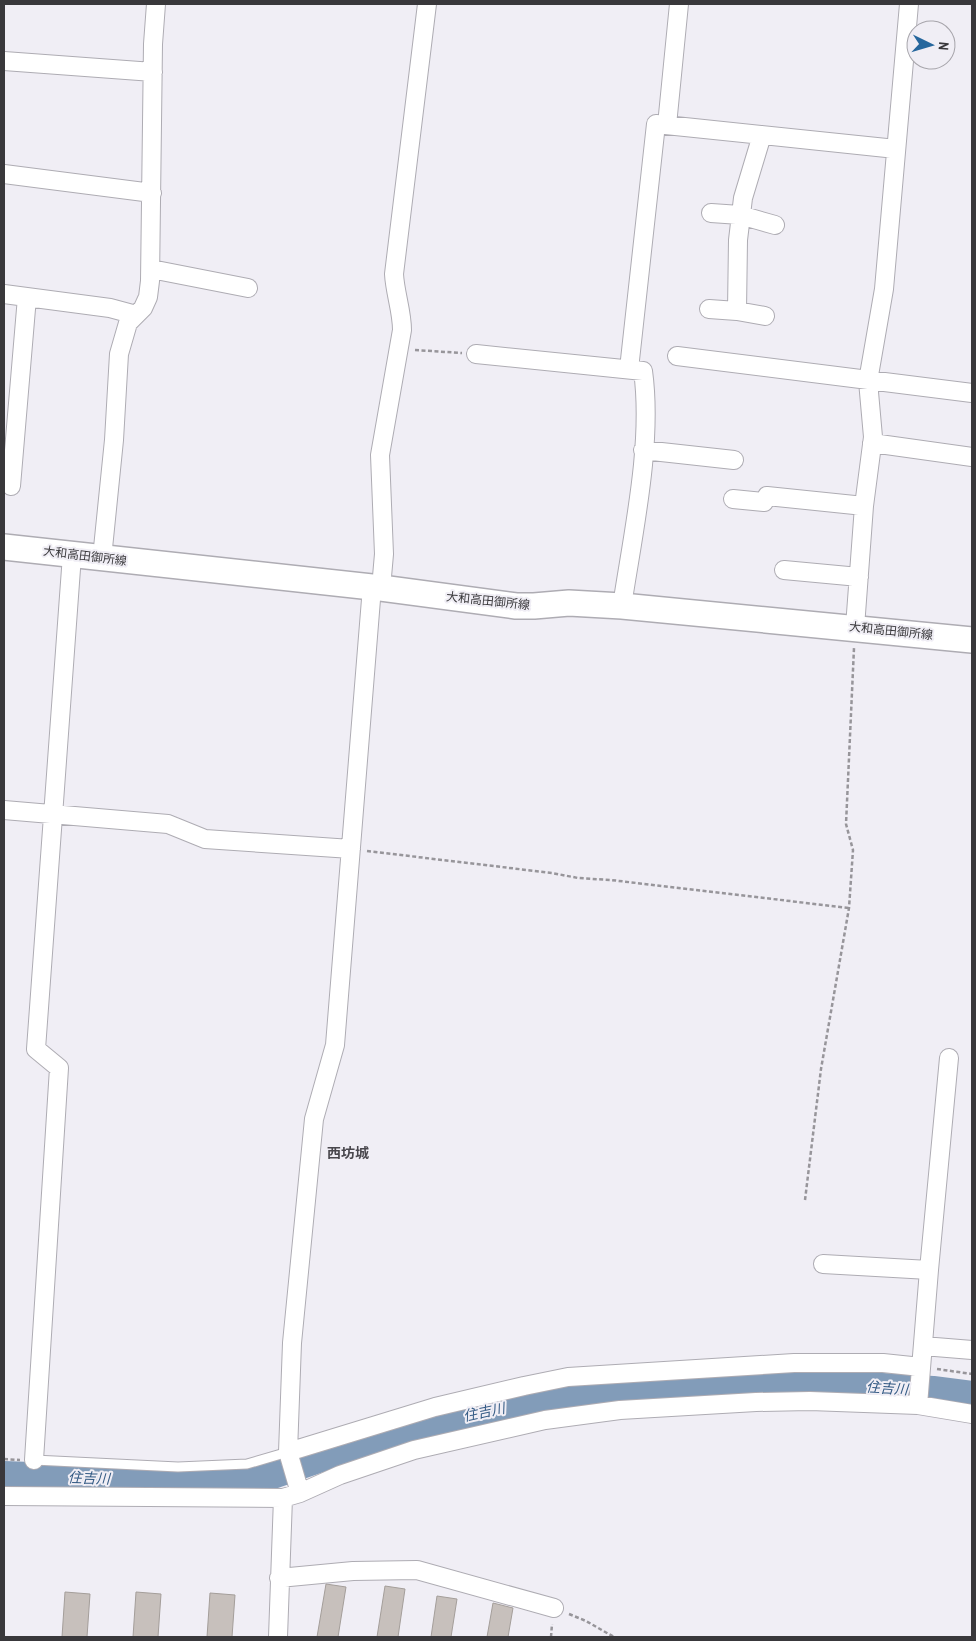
<svg xmlns="http://www.w3.org/2000/svg" width="976" height="1641" font-family="'Archivo Narrow','Noto Sans JP',sans-serif">
	<style>
		.lines { fill: none; stroke-linecap: round; stroke-linejoin: round }
		.river { stroke: #829cb9; stroke-width: 28 }
		.building { fill: #c7c0bc; stroke: #a49e9a }
		.service-casing { stroke: #aeacb3; stroke-width: 11 }
		.minor-casing { stroke: #aeacb3; stroke-width: 20 }
		.secondary-casing { stroke: #aeacb3; stroke-width: 28 }
		.path { stroke: #97959a; stroke-width: 2.5; stroke-dasharray: 4 2.5; stroke-linecap: butt }
		.service { stroke: #fff; stroke-width: 9 }
		.minor { stroke: #fff; stroke-width: 18 }
		.secondary { stroke: #fff; stroke-width: 25 }
		.labels { text-anchor: middle; stroke-width: 4; stroke-linejoin: round; paint-order: stroke }
		.street-label { font-size: 12px; fill: #39383b; stroke: #f0eef5 }
		.neighbourhood-label { font-size: 14px; font-weight: bold; fill: #49474d; stroke: #f0eef5 }
		.water-label { font-size: 14px; font-style: italic; fill: #335a84; stroke: #f0eef5 }
	</style>
	<rect width="100%" height="100%" fill="#f0eef5"/>
	<g class="lines">
		<path class="river" d="M 4,1475 L 185,1482 L 264,1478 L 390,1434 L 500,1408 L 552,1398 L 594,1393 L 704,1389 L 756,1384 L 800,1382 L 933,1390 L 972,1395"/>
	</g>
	<path class="building" d="M 326,1584 L 346,1587 L 338,1637 L 317,1637 Z
		M 385,1586 L 405,1589 L 398,1637 L 377,1637 Z
		M 65,1592 L 90,1594 L 87,1637 L 62,1637 Z
		M 136,1592 L 161,1594 L 158,1637 L 133,1637 Z
		M 210,1593 L 235,1595 L 232,1637 L 207,1637 Z
		M 437,1596 L 457,1599 L 451,1637 L 431,1637 Z
		M 493,1603 L 513,1608 L 508,1637 L 487,1637 Z"/>
	<g class="lines">
		<g class="service-casing">
			<path id="service" d="M 34,1460 L 178,1467 L 247,1464 L 288,1452"/>
		</g>
		<g class="minor-casing">
			<path id="minor" d="M 4,61 L 153,72
				M 667,125 L 679,4
				M 4,174 L 152,193
				M 711,213 L 740,215 L 775,225
				M 151,269 L 248,288
				M 4,294 L 110,308 L 136,315
				M 709,309 L 737,311 L 765,316
				M 737,311 L 738,240 L 743,198 L 762,135
				M 476,354 L 643,371 C 653,443 633,533 622,606
				M 677,356 L 972,393
				M 629,369 L 656,124 L 896,149
				M 872,443 L 972,457
				M 643,450 L 734,460
				M 11,486 L 27,297
				M 733,499 L 764,502 L 767,496 L 864,506
				M 102,558 L 114,440 L 119,354 L 128,323 L 143,308 L 148,297 L 150,281 L 153,44 L 156,4
				M 784,570 L 859,577
				M 381,588 L 384,554 L 380,455 L 402,330 C 402,311 395,293 394,274 L 427,4
				M 855,627 L 864,506 L 873,437 L 868,381 L 884,289 L 909,4
				M 4,810 L 168,824 L 205,839 L 351,849
				M 823,1264 L 929,1270
				M 923,1346 L 972,1350
				M 918,1405 L 929,1270 L 949,1058
				M 288,1452 L 435,1407 L 524,1386 L 568,1377 L 794,1363 L 883,1363 L 921,1367
				M 34,1460 L 59,1068 L 36,1049 L 72,555
				M 300,1493 L 288,1452 L 292,1343 L 314,1119 L 335,1045 L 372,587
				M 4,1496 L 283,1498 L 300,1493 L 340,1475 L 414,1450 L 545,1420 L 620,1410 L 756,1402 L 810,1401 L 918,1405 L 972,1414
				M 279,1578 L 353,1571 L 417,1570 L 554,1608
				M 278,1637 L 283,1498"/>
		</g>
		<g class="secondary-casing">
			<path id="secondary" d="M 4,547 L 381,588 L 516,606 L 534,606 L 569,603 L 622,606 L 972,640"/>
		</g>
		<path class="path" d="M 415,350 L 462,353
			M 367,851 L 552,873 L 578,878 L 611,880 L 849,908
			M 805,1200 L 821,1069 L 849,908 L 853,850 L 846,824 L 854,648
			M 937,1369 L 972,1374
			M 4,1459 L 20,1460
			M 569,1614 L 586,1621 L 614,1637
			M 551,1637 L 552,1624"/>
		<use href="#service" class="service"/>
		<use href="#minor" class="minor"/>
		<use href="#secondary" class="secondary"/>
	</g>
	<g class="labels">
		<g class="street-label">
			<text transform="translate(85 556) rotate(7)" y="4">大和高田御所線</text>
			<text transform="translate(488 601) rotate(6)" y="4">大和高田御所線</text>
			<text transform="translate(891 631) rotate(6)" y="4">大和高田御所線</text>
		</g>
		<g class="neighbourhood-label">
			<text x="348" y="1158">西坊城</text>
		</g>
		<g class="water-label">
			<text transform="translate(887 1388) rotate(4)" y="5">住吉川</text>
			<text transform="translate(484 1412) rotate(-12)" y="5">住吉川</text>
			<text transform="translate(89 1478) rotate(2)" y="5">住吉川</text>
		</g>
	</g>
	<rect width="976" height="1641" fill="none" stroke="#39383b" stroke-width="10"/>
	<g transform="translate(931 45) rotate(95)"><circle r="24" fill="#f0eef5" stroke="#a7a5ab"/>
	<path d="M0-4L9 19L0 12L-9 19Z" fill="#26679d"/>
	<text y="-8" font-size="14" font-weight="bold" text-anchor="middle" fill="#39383b">N</text>
	</g>
</svg>
